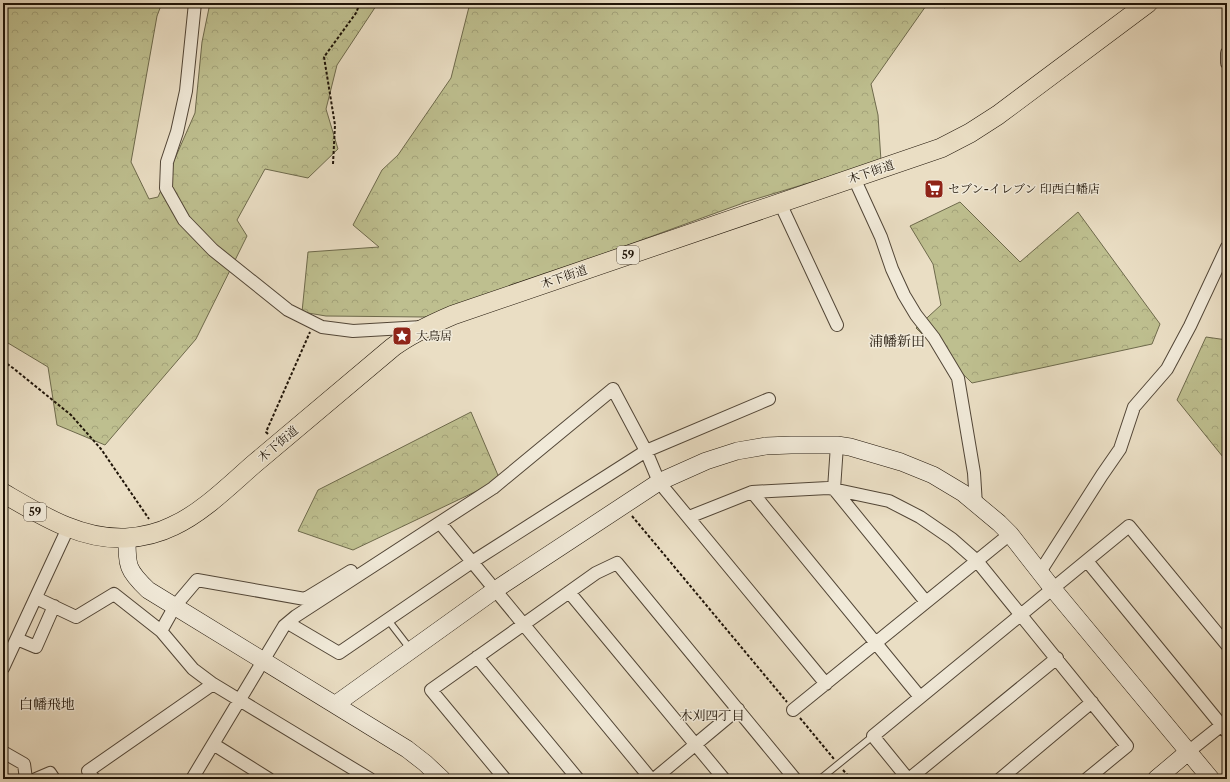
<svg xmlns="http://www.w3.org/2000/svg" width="1230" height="782" font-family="'Libre Caslon Text','Noto Serif JP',serif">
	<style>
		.forest { fill: url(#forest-crowns); stroke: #6e6a4c }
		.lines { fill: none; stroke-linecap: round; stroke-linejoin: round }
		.lane-casing { stroke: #524637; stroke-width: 8 }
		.street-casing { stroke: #524637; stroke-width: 14 }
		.secondary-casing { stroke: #1f1408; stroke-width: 18 }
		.primary-casing { stroke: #1f1408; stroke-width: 20 }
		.path { stroke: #1f1408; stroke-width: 2; stroke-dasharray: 3 2; stroke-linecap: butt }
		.lane { stroke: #f1ead9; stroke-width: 6 }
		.street { stroke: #f1ead9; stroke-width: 12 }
		.secondary { stroke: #f1ead9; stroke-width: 17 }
		.primary { stroke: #eadec4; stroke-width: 19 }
		.labels { text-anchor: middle; stroke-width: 3; stroke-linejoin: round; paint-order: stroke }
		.shield { fill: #f1ead9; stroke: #5e5447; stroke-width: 1 }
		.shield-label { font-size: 11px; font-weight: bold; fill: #1f1408 }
		.street-label { font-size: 12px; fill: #1f1408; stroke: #f1ead9 }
		.poi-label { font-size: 12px; fill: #1f1408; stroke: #f1ead9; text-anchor: start }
		.neighbourhood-label { font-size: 13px; fill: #1f1408; stroke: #f1ead9 }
		.quarter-label { font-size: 14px; fill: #1f1408; stroke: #f1ead9 }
	</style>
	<defs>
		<pattern id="forest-crowns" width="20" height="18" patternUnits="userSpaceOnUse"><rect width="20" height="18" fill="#bebf8f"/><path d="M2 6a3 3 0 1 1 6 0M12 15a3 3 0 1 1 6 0" fill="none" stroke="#a3a37a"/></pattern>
	</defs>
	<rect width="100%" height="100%" fill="#eadec4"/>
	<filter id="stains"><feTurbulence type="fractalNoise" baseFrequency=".005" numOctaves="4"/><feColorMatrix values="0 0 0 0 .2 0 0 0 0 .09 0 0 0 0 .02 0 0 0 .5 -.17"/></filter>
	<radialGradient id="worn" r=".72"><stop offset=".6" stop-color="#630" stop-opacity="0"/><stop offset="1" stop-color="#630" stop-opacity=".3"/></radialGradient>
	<path class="forest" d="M 3,3 L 162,3 L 157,16 L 131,162 L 149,199 L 158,197 L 195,113 L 202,42 L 210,3 L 378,3 L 337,65 L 326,109 L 338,149 L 308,178 L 265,169 L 237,220 L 247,236 L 196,339 L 105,445 L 57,425 L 48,367 L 3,340 Z
		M 470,3 L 928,3 L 871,84 L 878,115 L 881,161 L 746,202 L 482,298 L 425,317 L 326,316 L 302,312 L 308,252 L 379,247 L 353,225 L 382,170 L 398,155 L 451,78 Z
		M 960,202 L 1020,262 L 1078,212 L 1160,324 L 1152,344 L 972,383 L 916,328 L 941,305 L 933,264 L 910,226 Z
		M 1206,337 L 1227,340 L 1227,462 L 1177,400 Z
		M 471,412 L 500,480 L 353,550 L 298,531 L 318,490 Z"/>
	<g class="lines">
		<g class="lane-casing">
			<path id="lane" d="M 388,620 L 411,650
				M 820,779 L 873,736"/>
		</g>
		<g class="street-casing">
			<path id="street" d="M 195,3 L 186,91 L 177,132 L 167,162 L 166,188 L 184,220 L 213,250 L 288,310 L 322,327 L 353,331 L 422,327
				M 1227,53 L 1227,63
				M 854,178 L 881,237 L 892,269 L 904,295 L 916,315 L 934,338 L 958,378 L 974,473 L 976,505
				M 780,203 L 837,325
				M 837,445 L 834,489 L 926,602
				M 752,492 L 920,697
				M 689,517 L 752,492 L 828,488 L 889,501 L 920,517 L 952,539 L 977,561 L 1127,746 L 1087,779
				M 440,523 L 651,779
				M 1087,561 L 1227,732
				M 1040,572 L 1102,475 L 1120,449 L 1134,407 L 1167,369 L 1190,326 L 1227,247
				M 569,592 L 724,779
				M 36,598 L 76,617 L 114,594 L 161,631
				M 288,623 L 339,653 L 472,562 L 646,451 L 769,399
				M 17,639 L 36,647 L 54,606
				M 477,657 L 578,779
				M 3,668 L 68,528
				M 213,684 L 370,779
				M 793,710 L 1010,534
				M 213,744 L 269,779
				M 3,752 L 24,764 L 26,779
				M 1188,752 L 1227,721
				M 36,779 L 50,773 L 54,779
				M 94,779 L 88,771 L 213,684 L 193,669 L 161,631 L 175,606 L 197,580 L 305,599 L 351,571
				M 192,779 L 284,626 L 296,616 L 493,488 L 613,389 L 646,451 L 659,482 L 826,684
				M 505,779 L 431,690 L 596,573 L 617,563 L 795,779
				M 654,779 L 738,709
				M 908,779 L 873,736 L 1129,526 L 1227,645
				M 909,779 L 1057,658
				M 1000,779 L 1092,702"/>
		</g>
		<g class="secondary-casing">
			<path id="secondary" d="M 127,538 C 127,566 127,570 148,590 L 407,749 L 425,763 L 442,779
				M 336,704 L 495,590 L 659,482 L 706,461 L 737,451 L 766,446 L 791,445 L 837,445 L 850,447 L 901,462 L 933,475 L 963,493 L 999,523 L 1010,534 L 1053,589 L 1211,779
				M 1156,779 L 1188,752"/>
		</g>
		<g class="primary-casing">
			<path id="primary" d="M 3,493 C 41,515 80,540 126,538 C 141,537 159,533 173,526 C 202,513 230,485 254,464 C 301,425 347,386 393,347 C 412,333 432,324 453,315 L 941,148 L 970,133 L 998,115 L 1148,3"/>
		</g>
		<path class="path" d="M 944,8 L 946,3
			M 333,164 L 335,125 L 324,57 L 356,13 L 360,3
			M 3,361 L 13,368 L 71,415 L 101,449 L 149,519
			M 268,434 L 266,432 L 310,332
			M 632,516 L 787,702
			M 800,718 L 834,759
			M 843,770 L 851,779"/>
		<use href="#lane" class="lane"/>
		<use href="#street" class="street"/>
		<use href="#secondary" class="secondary"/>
		<use href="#primary" class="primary"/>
	</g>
	<defs>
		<g id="supermarket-square" transform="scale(1)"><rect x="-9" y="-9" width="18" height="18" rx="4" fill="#8f2418" stroke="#f1ead9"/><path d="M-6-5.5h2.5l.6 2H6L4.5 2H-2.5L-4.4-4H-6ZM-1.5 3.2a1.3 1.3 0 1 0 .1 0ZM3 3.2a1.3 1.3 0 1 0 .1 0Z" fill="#fff"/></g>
		<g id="sight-square" transform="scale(1)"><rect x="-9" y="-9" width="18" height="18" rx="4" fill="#8f2418" stroke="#f1ead9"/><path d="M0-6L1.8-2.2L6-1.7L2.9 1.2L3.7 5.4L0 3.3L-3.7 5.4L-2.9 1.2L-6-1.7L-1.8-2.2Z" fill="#fff"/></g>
	</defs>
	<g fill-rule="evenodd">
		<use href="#supermarket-square" x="934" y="189"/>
		<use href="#sight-square" x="402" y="336"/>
	</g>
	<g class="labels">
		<g class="shield">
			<rect x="617" y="246" width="22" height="18" rx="3"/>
			<rect x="24" y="503" width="22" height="18" rx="3"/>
		</g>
		<g class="shield-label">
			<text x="628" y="259">59</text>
			<text x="35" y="516">59</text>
		</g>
		<g class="street-label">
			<text transform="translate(871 172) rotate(-19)" y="4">木下街道</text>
			<text transform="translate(564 277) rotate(-19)" y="4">木下街道</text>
			<text transform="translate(278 444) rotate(-40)" y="4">木下街道</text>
		</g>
		<g class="poi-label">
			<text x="948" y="193">セブン-イレブン 印西白幡店</text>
			<text x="416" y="340">大鳥居</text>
		</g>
		<g class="neighbourhood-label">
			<text x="712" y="720">木刈四丁目</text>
		</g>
		<g class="quarter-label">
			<text x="897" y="346">浦幡新田</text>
			<text x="47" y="709">白幡飛地</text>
		</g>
	</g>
	<rect width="1230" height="782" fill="none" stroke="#eadec4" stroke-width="16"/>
	<rect x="4" y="4" width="1222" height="774" fill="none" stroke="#1f1408" stroke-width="2"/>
	<rect x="8" y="8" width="1214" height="766" fill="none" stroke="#1f1408"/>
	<rect width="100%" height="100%" filter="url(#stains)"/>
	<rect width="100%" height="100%" fill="url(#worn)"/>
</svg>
